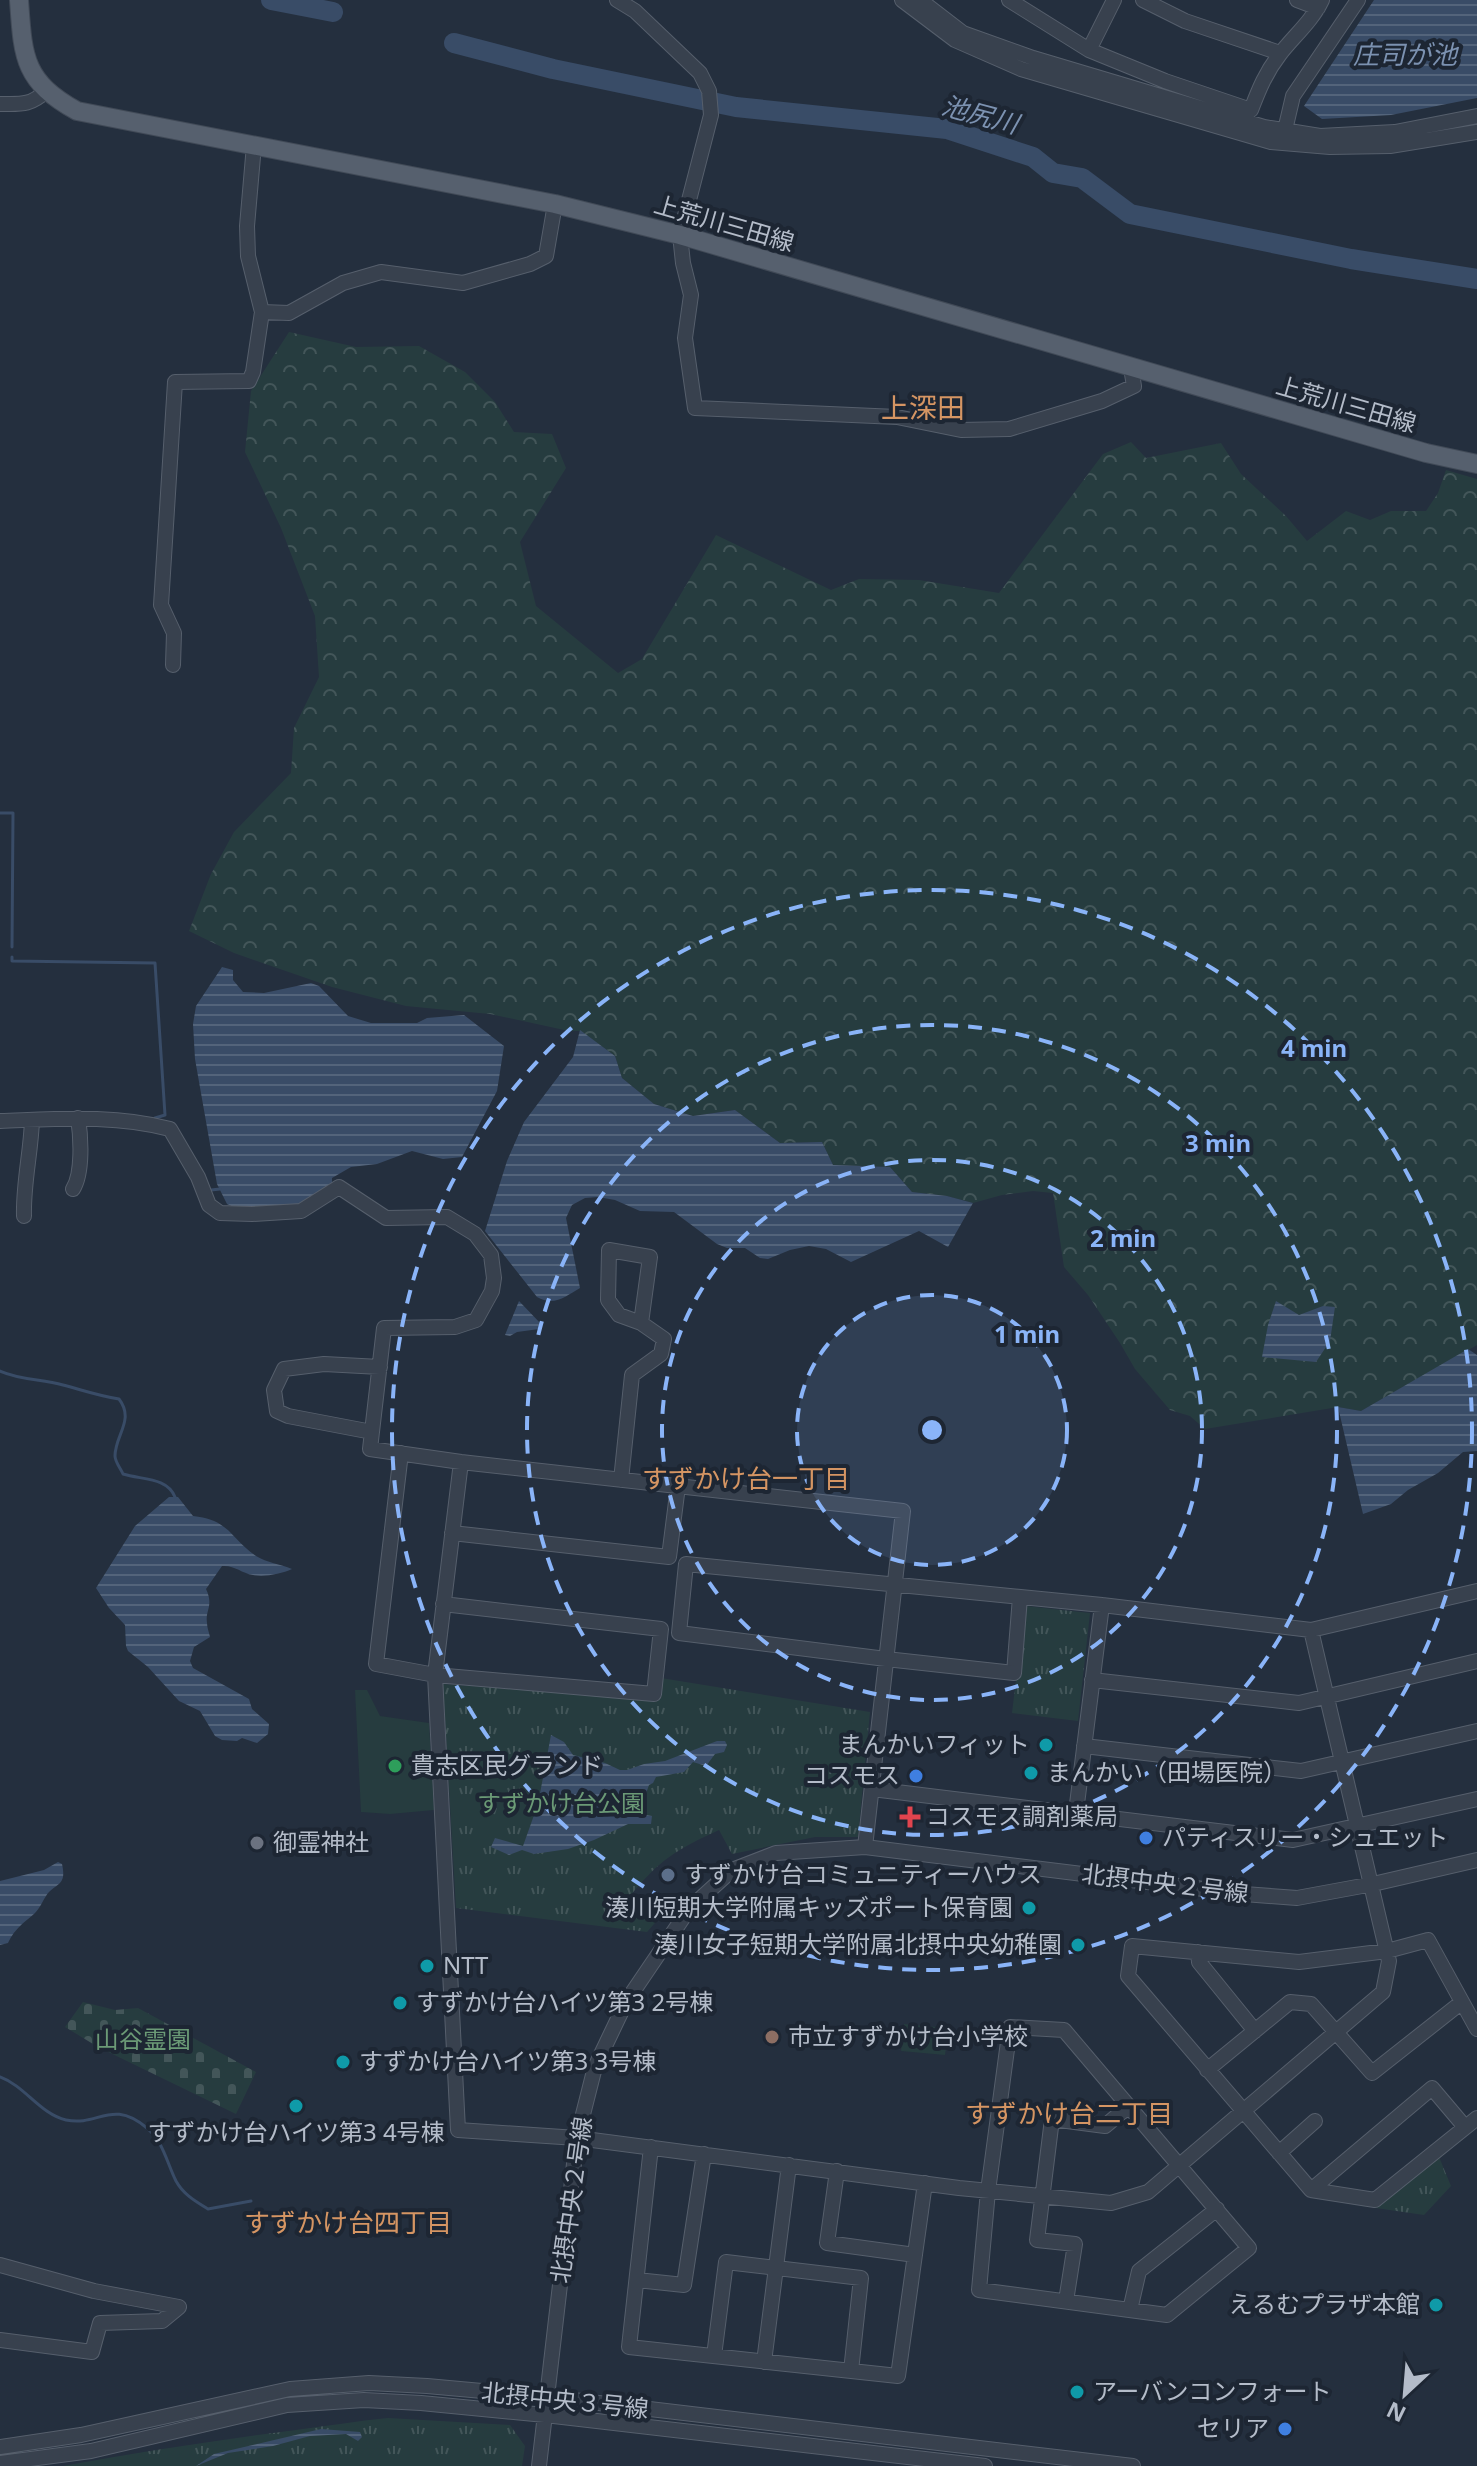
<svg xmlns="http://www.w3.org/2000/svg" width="1477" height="2466" font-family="'Noto Sans','Noto Sans JP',sans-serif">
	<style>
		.grass { fill: #263c3f }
		.forest { fill: url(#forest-crowns) }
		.cemetery { fill: url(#cemetery-stones) }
		.park { fill: url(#park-tufts) }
		.water { fill: url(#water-rules) }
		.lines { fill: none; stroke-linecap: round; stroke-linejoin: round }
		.stream { stroke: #394c67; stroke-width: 3 }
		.river { stroke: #394c67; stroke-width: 20 }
		.minor-casing { stroke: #565f6c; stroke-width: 16 }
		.major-casing { stroke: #414a57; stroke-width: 20 }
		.minor { stroke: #38414e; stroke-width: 14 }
		.major { stroke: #56606e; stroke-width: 18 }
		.ring { fill: none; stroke: #8ab4f8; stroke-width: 4; stroke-dasharray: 14 10 }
		.culture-dot { fill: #0f9aa8; stroke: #1d2633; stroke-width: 3 }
		.leisure-dot { fill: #2e9e5b; stroke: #1d2633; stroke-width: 3 }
		.shop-dot { fill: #3f7fe0; stroke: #1d2633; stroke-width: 3 }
		.health-dot { fill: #e0444e; stroke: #1d2633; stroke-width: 3 }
		.worship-dot { fill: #6b7280; stroke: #1d2633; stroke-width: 3 }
		.service-dot { fill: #5c6f8a; stroke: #1d2633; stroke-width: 3 }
		.education-dot { fill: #8d6e63; stroke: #1d2633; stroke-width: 3 }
		.labels { text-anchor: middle; stroke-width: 8; stroke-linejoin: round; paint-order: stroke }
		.street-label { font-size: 24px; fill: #b4bcc9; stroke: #1d2633 }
		.poi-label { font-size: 24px; fill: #b4bcc9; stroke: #1d2633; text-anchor: start }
		.park-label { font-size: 24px; fill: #6b9a76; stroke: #1d2633 }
		.water-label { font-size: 26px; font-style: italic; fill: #7c92b1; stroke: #1d2633 }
		.neighbourhood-label { font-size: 26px; fill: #d59563; stroke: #1d2633 }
		.quarter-label { font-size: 28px; fill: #d59563; stroke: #1d2633 }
		.centre { fill: #8ab4f8; stroke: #1d2633; stroke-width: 4 }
		.ring-label { font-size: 24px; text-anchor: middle; font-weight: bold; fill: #8ab4f8; stroke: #1d2633; stroke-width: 8; stroke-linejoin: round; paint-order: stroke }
	</style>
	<defs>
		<pattern id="forest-crowns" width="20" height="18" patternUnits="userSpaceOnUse" patternTransform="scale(2)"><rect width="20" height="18" fill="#263c3f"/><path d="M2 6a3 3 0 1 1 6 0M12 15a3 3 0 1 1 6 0" fill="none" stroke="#435659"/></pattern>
		<pattern id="cemetery-stones" width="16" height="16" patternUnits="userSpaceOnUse" patternTransform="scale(2)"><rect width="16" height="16" fill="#263c3f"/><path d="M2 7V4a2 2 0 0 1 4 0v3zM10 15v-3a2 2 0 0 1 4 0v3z" fill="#435659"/></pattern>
		<pattern id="park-tufts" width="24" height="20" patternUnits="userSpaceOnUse" patternTransform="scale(2)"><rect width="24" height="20" fill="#263c3f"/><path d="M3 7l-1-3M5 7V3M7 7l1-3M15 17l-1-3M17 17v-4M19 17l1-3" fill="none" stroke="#435659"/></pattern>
		<pattern id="water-rules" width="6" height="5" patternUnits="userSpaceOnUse" patternTransform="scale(2)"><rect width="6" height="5" fill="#394c67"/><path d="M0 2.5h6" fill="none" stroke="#53647b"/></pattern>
	</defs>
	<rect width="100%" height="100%" fill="#242f3e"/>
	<path class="grass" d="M 355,1690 L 367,1690 L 380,1716 L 429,1723 L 434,1810 L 390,1814 L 361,1812 Z
		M 904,2024 L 949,2028 L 945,2055 L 901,2051 Z"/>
	<path class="forest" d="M 289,332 L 356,347 L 419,346 L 465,372 L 495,402 L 514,432 L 552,434 L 566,468 L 520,542 L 536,606 L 618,673 L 642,659 L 716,535 L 831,590 L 859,579 L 919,580 L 999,593 L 1103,454 L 1131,442 L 1146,458 L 1221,443 L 1241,474 L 1286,516 L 1307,541 L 1346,511 L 1370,520 L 1391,511 L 1426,511 L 1438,493 L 1446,470 L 1477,479 L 1477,1345 L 1361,1411 L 1338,1407 L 1205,1429 L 1190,1416 L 1170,1410 L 1135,1369 L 1120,1343 L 1088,1295 L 1064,1267 L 1053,1193 L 1033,1191 L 1002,1195 L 973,1203 L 947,1196 L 912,1192 L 890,1167 L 833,1165 L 822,1142 L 780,1143 L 735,1110 L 693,1116 L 654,1104 L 622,1078 L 615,1056 L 580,1031 L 569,1031 L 490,1014 L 406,1006 L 332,987 L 234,953 L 189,931 L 211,874 L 234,832 L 291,773 L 294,728 L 319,677 L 315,616 L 281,528 L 245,452 L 251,391 Z"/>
	<path class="cemetery" d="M 83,2002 L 115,2010 L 138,2008 L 256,2072 L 236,2114 L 98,2047 L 65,2027 Z"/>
	<path class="park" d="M 1025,1606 L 1090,1613 L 1078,1721 L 1012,1713 Z
		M 661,1678 L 870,1712 L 858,1837 L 815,1837 L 732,1854 L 719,1830 C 676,1850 660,1859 630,1896 L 661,1916 L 647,1932 L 456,1908 L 443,1684 L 657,1699 Z
		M 1439,2157 L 1451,2186 L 1424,2215 L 1376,2208 Z
		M 388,2418 L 510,2425 L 525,2446 L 522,2466 L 63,2466 C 140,2452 218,2440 296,2430 C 327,2426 357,2421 388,2418 Z"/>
	<path class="water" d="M 1374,0 L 1477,0 L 1477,98 L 1391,115 L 1322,119 L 1304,106 Z
		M 222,967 L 233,970 L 233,980 L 243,992 L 264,993 L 311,983 L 319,986 L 348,1016 L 371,1023 L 417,1023 L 427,1018 L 464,1015 L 504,1046 L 497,1091 L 462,1157 L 443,1159 L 412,1151 L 377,1164 L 351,1167 L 332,1178 L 332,1188 L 301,1206 L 236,1208 L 227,1204 L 217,1184 L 195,1059 L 193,1024 L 196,1006 Z
		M 580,1030 L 615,1056 L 622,1078 L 654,1104 L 693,1116 L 735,1110 L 780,1143 L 822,1142 L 833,1165 L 890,1167 L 912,1192 L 947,1196 L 973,1203 L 948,1247 L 919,1231 L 851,1262 L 826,1249 L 809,1246 L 790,1250 L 768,1259 L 760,1258 L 745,1248 L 727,1248 L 717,1244 L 674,1212 L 640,1211 L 615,1200 L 598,1197 L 585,1198 L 572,1205 L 566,1218 L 580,1288 C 566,1296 554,1307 537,1297 L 485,1231 L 507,1161 L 524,1122 L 573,1057 Z
		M 519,1301 L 542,1325 L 539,1329 L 517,1332 L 510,1336 L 505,1335 Z
		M 1276,1301 L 1299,1315 L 1323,1306 L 1335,1307 L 1330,1341 L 1316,1362 L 1262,1357 L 1268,1325 Z
		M 1468,1349 L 1477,1355 L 1477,1451 L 1463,1452 L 1438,1473 L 1408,1490 L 1391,1504 L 1363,1514 L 1338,1407 L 1361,1411 Z
		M 169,1497 L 178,1497 L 193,1516 C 230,1520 230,1538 256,1556 C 267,1563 280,1564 292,1569 C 281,1574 265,1577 253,1575 C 241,1573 235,1565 222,1566 L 206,1589 C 214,1606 205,1610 207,1623 C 207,1628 209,1632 210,1637 L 194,1647 L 190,1661 L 193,1668 L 249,1699 L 252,1709 L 269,1724 L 268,1734 L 257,1743 L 242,1738 L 237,1741 L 222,1740 L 215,1736 L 200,1711 L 179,1701 L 148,1667 L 128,1651 L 126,1646 L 125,1625 L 109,1608 L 96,1588 L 135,1526 Z
		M 551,1735 L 564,1742 L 573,1755 L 605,1763 L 620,1770 L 627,1770 L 644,1764 L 665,1761 L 717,1741 L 725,1741 L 727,1745 L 724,1752 L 715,1754 L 706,1766 L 693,1762 L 684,1772 L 656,1777 L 653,1783 L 649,1785 L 642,1805 L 646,1815 L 652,1816 L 651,1824 L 628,1824 L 594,1840 L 568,1849 L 534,1854 L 522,1850 L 509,1855 L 491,1847 L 495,1838 L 523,1846 L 538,1804 Z
		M 58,1862 L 62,1864 C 67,1887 56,1882 46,1896 C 42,1902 40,1908 35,1913 C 23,1924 16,1927 8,1943 L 0,1945 L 0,1881 L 44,1870 Z
		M 321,2429 L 360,2432 L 362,2437 L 358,2441 L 346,2434 L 310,2436 L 273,2446 L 228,2453 L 196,2466 L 214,2454 Z"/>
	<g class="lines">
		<path class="stream" d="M 0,813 L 13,813 L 12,947
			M 12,957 L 12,961 L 155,963 L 165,1115 L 155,1118
			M 211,1190 L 220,1189
			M 0,1371 C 20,1380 42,1379 63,1385 C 82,1390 99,1396 119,1399 C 135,1420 115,1435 115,1456 C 115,1462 121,1469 123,1474 C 142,1480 167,1477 175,1497
			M 0,2077 C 25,2086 40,2114 66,2120 C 99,2127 111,2098 147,2128 C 163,2141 167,2163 176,2181 C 183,2194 195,2201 208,2209 L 251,2201"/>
		<path class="river" d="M 271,0 L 333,12
			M 454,43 L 553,69 L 736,107 L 947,129 L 1033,157 L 1053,173 L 1082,178 L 1130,214 L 1351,259 L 1477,279"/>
		<g class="minor-casing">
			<path id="minor" d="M 617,0 L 635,11 L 700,73 L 709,91 L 711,115 L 680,235 L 683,263 L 691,295 L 685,338 L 695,408 L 897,417 L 961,430 L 1009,429 L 1102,401 L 1134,386 L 1131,368
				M 902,0 L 955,40 L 1021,69 L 1271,142 L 1330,147 L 1390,146 L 1477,132
				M 920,0 L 963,33 L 1033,58 L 1264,127 L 1320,136 L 1395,132 L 1477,116
				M 1009,0 L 1089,50 L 1165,81 L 1251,110 C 1259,89 1266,72 1280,54 C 1294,36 1312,21 1322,0
				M 1143,0 L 1185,21 L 1280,53
				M 1297,0 L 1318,8
				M 1089,50 L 1114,0
				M 0,104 C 21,104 30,106 46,91
				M 1285,130 L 1293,96 L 1358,0
				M 262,312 L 289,313 L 343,283 L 381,272 L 463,283 L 530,264 L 546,256 L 555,204
				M 173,665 L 174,633 L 161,605 L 175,382 L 249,381 L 253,372 L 262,312 L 248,256 L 247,226 L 254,145
				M 0,1121 C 57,1119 115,1114 170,1129 L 198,1177 L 209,1205 L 220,1213 L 252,1214 L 301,1211 L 339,1187 L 386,1218 L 447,1217 L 475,1234 L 491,1255 L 494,1278 L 492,1291 L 476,1320 L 455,1327 L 384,1328 L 370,1449 L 461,1462 L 903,1511 L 865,1847
				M 73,1189 C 83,1173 81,1137 78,1118
				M 24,1216 C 23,1184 31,1152 32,1120
				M 372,1432 L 288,1416 L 277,1411 L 274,1390 L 284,1369 L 324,1364 L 380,1367
				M 401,1453 L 376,1664 L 435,1675 L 654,1694 L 661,1629 L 443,1604
				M 461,1462 L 435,1675 L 458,2130 L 577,2138 L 959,2188 L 1111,2203 L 1148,2192 L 1383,1992 L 1389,1961 L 1311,1630
				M 621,1480 L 632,1375 L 661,1354 L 664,1339 L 641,1323 L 619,1315 L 608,1300 L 609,1250 L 650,1257 L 641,1323
				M 452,1533 L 669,1557 L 678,1486
				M 1020,1597 L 1014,1673 L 886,1659 L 679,1633 L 686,1564 L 1102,1605 L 1311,1630 L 1477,1591
				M 1092,1680 L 1299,1703 L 1477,1661
				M 1084,1746 L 1301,1771 L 1477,1731
				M 872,1789 L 1293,1840 L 1477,1799
				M 1076,1812 L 1102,1605
				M 1198,1952 L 1199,1962 L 1255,2031
				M 1010,2027 L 1064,2030 L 1249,2248 L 1167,2315 L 979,2290 L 988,2191 Z
				M 1477,2029 L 1428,1940 L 1387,1951 L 1299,1962 L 1132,1946 L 1128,1976 L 1311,2190 L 1375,2200 L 1477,2118
				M 1207,2070 L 1290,2002 L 1311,2004 L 1372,2073 L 1462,2002
				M 651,2147 L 629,2347 L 898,2376 L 925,2183
				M 1279,2153 L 1315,2121
				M 837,2171 L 827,2243 L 915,2255
				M 1311,2190 L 1432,2088 L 1465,2127
				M 0,2265 L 94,2291 L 179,2307
				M 637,2280 L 684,2285 L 704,2154
				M 1066,2301 L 1075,2244 L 1037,2240 L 1052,2119 L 1105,2126 L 1129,2106
				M 1130,2310 L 1139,2271 L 1217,2209
				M 0,2340 L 92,2352 L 100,2323 L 162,2321 L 179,2307
				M 714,2356 L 726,2262 L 861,2278 L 851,2371
				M 764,2362 L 789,2165
				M 0,2447 L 81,2435 L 290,2389 L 369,2383 L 427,2386 L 548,2397 L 1133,2466
				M 0,2463 L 91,2451 L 287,2405 L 364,2400 L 421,2403 L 545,2415 L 985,2466
				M 539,2466 L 577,2138 L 595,2067 L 626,2002 L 689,1909 L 732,1870 L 776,1853 L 865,1847 L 1244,1894 L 1297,1898 L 1373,1884 L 1477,1860"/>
		</g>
		<g class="major-casing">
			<path id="major" d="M 19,0 C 23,57 23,81 77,111 L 555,204 L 680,235 L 1426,453 L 1477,464"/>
		</g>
		<use href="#minor" class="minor"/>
		<use href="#major" class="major"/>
	</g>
	<circle cx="932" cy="1430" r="135" fill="#8ab4f8" fill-opacity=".12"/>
	<g class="ring">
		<circle cx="932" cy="1430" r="135"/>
		<circle cx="932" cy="1430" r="270"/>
		<circle cx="932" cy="1430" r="405"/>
		<circle cx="932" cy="1430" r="540"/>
	</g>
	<g class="culture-dot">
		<circle cx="1046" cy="1745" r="8"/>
		<circle cx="1031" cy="1773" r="8"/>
		<circle cx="1029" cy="1908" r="8"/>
		<circle cx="1078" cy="1945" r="8"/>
		<circle cx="427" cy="1966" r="8"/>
		<circle cx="400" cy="2003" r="8"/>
		<circle cx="343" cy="2062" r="8"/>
		<circle cx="296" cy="2106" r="8"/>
		<circle cx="1436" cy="2305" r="8"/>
		<circle cx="1077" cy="2392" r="8"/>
	</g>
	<circle class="leisure-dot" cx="395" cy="1766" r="8"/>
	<g class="shop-dot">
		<circle cx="916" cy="1776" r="8"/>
		<circle cx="1146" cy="1838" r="8"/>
		<circle cx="1285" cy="2429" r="8"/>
	</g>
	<path class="health-dot" d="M906 1805h8v8h8v8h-8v8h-8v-8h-8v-8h8z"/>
	<circle class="worship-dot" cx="257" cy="1843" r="8"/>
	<circle class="service-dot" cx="668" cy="1875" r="8"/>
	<circle class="education-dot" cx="772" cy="2037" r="8"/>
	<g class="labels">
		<g class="street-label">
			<text transform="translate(724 224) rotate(16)" y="8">上荒川三田線</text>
			<text transform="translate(1346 405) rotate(16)" y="8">上荒川三田線</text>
			<text transform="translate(1165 1884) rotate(7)" y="8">北摂中央２号線</text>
			<text transform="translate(572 2200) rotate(-82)" y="8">北摂中央２号線</text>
			<text transform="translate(565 2401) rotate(6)" y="8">北摂中央３号線</text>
		</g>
		<g class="poi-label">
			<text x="1030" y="1753" text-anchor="end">まんかいフィット</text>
			<text x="411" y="1774">貴志区民グランド</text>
			<text x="1047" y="1781">まんかい（田場医院）</text>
			<text x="900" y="1784" text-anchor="end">コスモス</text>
			<text x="926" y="1825">コスモス調剤薬局</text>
			<text x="1162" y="1846">パティスリー・シュエット</text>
			<text x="273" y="1851">御霊神社</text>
			<text x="684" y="1883">すずかけ台コミュニティーハウス</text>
			<text x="1013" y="1916" text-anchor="end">湊川短期大学附属キッズポート保育園</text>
			<text x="1062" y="1953" text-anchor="end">湊川女子短期大学附属北摂中央幼稚園</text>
			<text x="443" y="1974">NTT</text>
			<text x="416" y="2011">すずかけ台ハイツ第3 2号棟</text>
			<text x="788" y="2045">市立すずかけ台小学校</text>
			<text x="359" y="2070">すずかけ台ハイツ第3 3号棟</text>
			<text x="296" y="2141" text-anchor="middle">すずかけ台ハイツ第3 4号棟</text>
			<text x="1420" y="2313" text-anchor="end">えるむプラザ本館</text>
			<text x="1093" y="2400">アーバンコンフォート</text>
			<text x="1269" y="2437" text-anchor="end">セリア</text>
		</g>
		<g class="park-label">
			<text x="561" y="1812">すずかけ台公園</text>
			<text x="143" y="2048">山谷霊園</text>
		</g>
		<g class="water-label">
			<text x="1405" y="64">庄司が池</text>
			<text transform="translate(980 115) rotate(15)" y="9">池尻川</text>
		</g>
		<g class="neighbourhood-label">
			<text x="746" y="1488">すずかけ台一丁目</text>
			<text x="1069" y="2123">すずかけ台二丁目</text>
			<text x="348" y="2232">すずかけ台四丁目</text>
		</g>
		<g class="quarter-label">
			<text x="923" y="418">上深田</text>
		</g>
	</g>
	<circle cx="932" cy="1430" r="12" class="centre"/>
	<g class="ring-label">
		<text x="1314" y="1057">4 min</text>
		<text x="1218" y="1152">3 min</text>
		<text x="1123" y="1247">2 min</text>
		<text x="1027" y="1343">1 min</text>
	</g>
	<g transform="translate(1405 2394) rotate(206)" stroke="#1d2633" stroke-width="6" paint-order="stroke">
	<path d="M0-6L14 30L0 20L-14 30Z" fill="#b4bcc9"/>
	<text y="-12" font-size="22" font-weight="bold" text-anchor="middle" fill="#b4bcc9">N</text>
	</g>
</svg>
